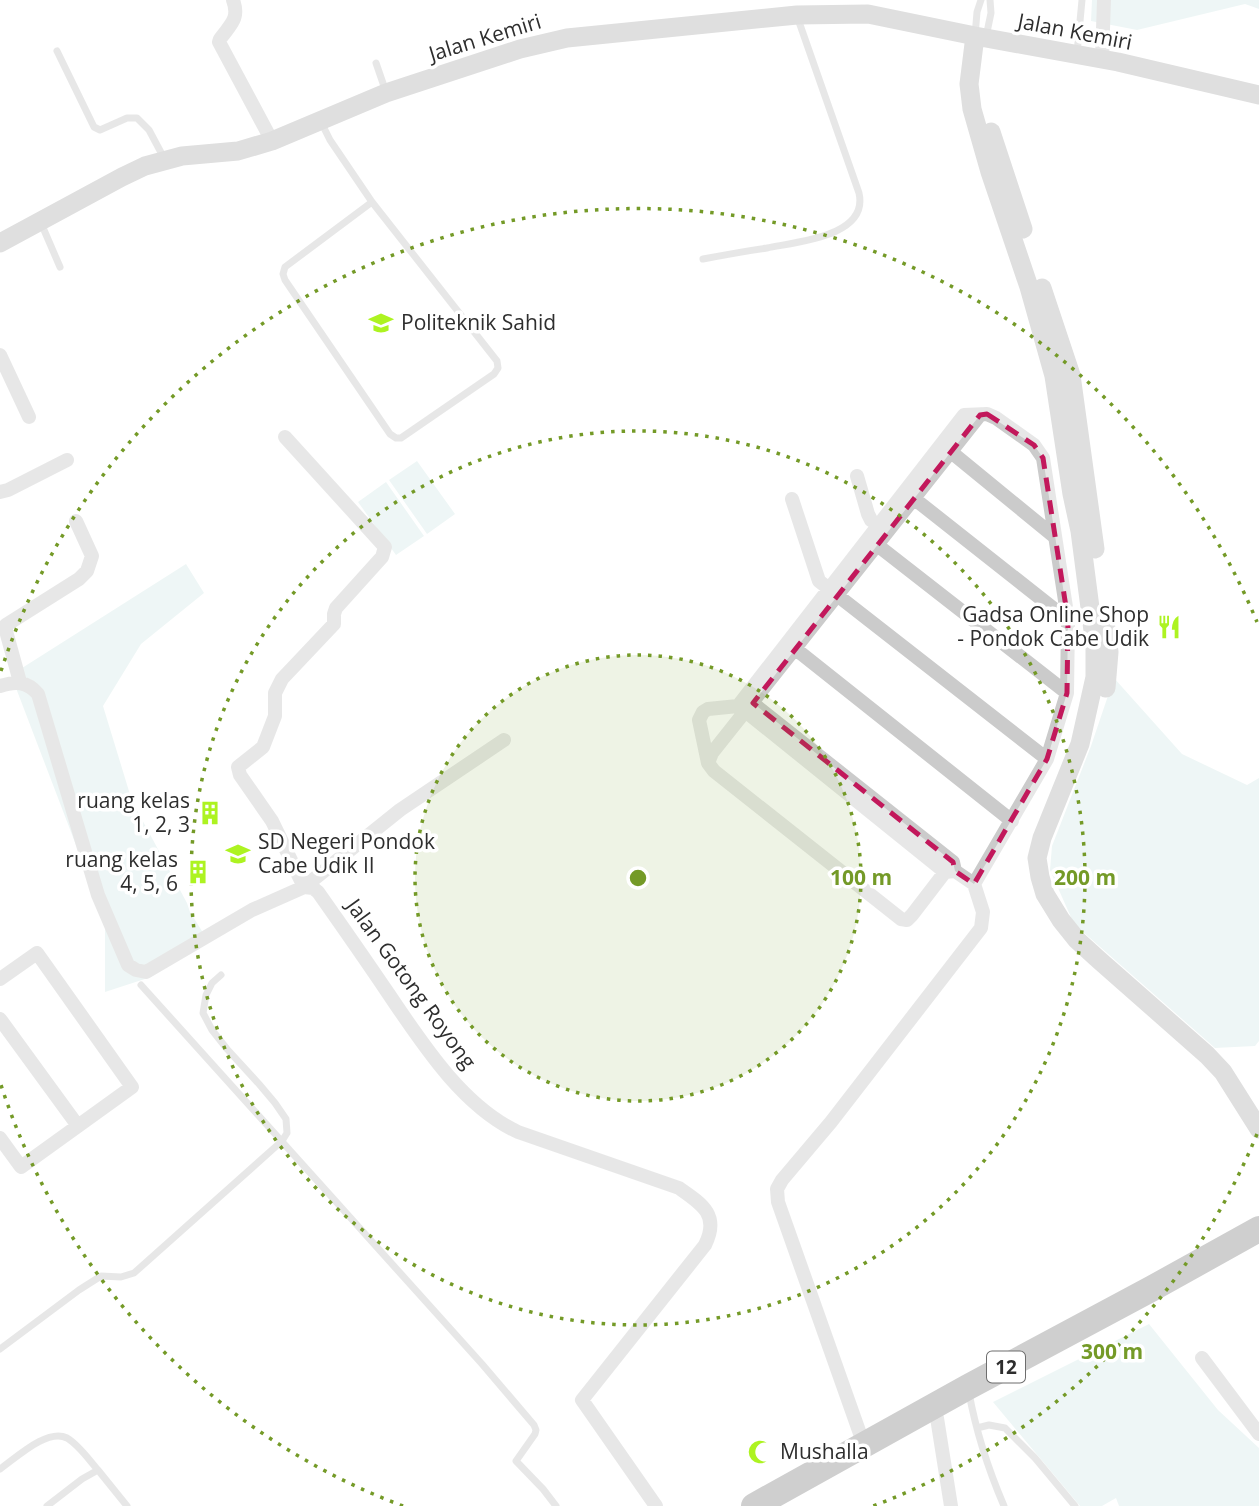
<svg xmlns="http://www.w3.org/2000/svg" width="1259" height="1506" font-family="'Open Sans',sans-serif">
	<style>
		.green { fill: #daecea }
		.lines { fill: none; stroke-linecap: round; stroke-linejoin: round }
		.lane { stroke: #cbcbcb; stroke-width: 7 }
		.street { stroke: #cbcbcb; stroke-width: 14 }
		.secondary { stroke: #b8b8b8; stroke-width: 19 }
		.highway { stroke: #959595; stroke-width: 26 }
		.marked { fill: none; stroke: #c2185b; stroke-width: 5; stroke-dasharray: 14 9; stroke-linejoin: round }
		.ring { fill: none; stroke: #749a27; stroke-width: 3.5; stroke-dasharray: 3.5 7 }
		.labels { text-anchor: middle; stroke-width: 7; stroke-linejoin: round; paint-order: stroke }
		.shield { fill: #fff; stroke: #6d6d6d; stroke-width: 2 }
		.shield-label { font-size: 19px; font-weight: bold; fill: #2e2e2e }
		.street-label { font-size: 21px; fill: #2e2e2e; stroke: #fff }
		.poi-label { font-size: 21px; fill: #2e2e2e; stroke: #fff; text-anchor: start }
		.centre { fill: #749a27; stroke: #fff; stroke-width: 3.5 }
		.ring-label { font-size: 21px; text-anchor: middle; font-weight: bold; fill: #749a27; stroke: #fff; stroke-width: 7; stroke-linejoin: round; paint-order: stroke }
	</style>
	<rect width="100%" height="100%" fill="#fff"/>
	<path class="green" d="M 1092,0 L 1259,0 L 1259,9 L 1245,4 L 1137,30 L 1091,21 Z
		M 417,461 L 455,514 L 427,534 L 389,480 Z
		M 386,482 L 424,536 L 396,555 L 358,502 Z
		M 186,564 L 204,593 L 141,644 L 103,706 L 132,801 L 187,903 L 190,912 L 207,939 L 151,977 L 105,992 L 105,921 L 11,675 Z
		M 1114,678 L 1182,754 L 1247,785 L 1259,778 L 1259,1041 L 1255,1046 L 1215,1048 L 1074,924 L 1050,870 L 1052,846 L 1091,746 Z
		M 1149,1324 L 1218,1410 L 1259,1448 L 1259,1506 L 1119,1506 L 1116,1498 L 1102,1506 L 1080,1506 L 993,1402 Z"/>
	<g class="lines">
		<path class="lane" d="M 975,36 L 977,12 L 981,0
			M 986,37 L 991,13 L 990,0
			M 57,51 L 94,127 L 100,130 L 127,118 L 137,118 L 149,130 L 165,160
			M 1077,53 L 1082,0
			M 376,63 L 386,92
			M 321,122 L 330,140 L 372,202 L 497,361 L 498,368 L 494,374 L 401,438 L 396,438 L 390,434 L 285,280 L 283,274 L 285,267 L 372,202
			M 41,223 L 60,267
			M 703,259 C 724,255 746,251 767,248 C 795,242 869,237 859,193 L 798,19
			M 141,985 L 482,1364 L 534,1425 L 536,1430 L 535,1434 L 516,1461 L 543,1489 L 556,1506
			M 0,1349 L 79,1290 L 101,1276 L 121,1277 L 134,1273 L 282,1141 L 287,1133 L 286,1119 L 275,1103 L 259,1084 L 227,1049 L 212,1030 L 203,1013 L 206,995 L 212,983 L 221,975
			M 969,1393 C 976,1431 989,1471 1004,1506
			M 977,1428 L 989,1425 L 1005,1428 L 1035,1458 L 1075,1506
			M 0,1469 C 16,1458 47,1428 67,1438 C 79,1445 89,1460 98,1470
			M 47,1506 L 82,1479 L 98,1470 L 127,1506"/>
		<path class="street" d="M 233,0 C 240,19 230,25 220,39 L 219,42 L 272,141
			M 1102,59 L 1104,0
			M 0,355 L 29,417
			M 285,437 L 385,547 L 382,557 L 336,608 L 334,614 L 334,624 L 282,679 L 275,693 L 275,716 L 263,747 L 238,767 L 240,775 L 272,821 L 304,887 L 400,810 L 504,740
			M 945,447 L 1055,537
			M 857,476 L 868,514 L 871,520 L 878,525
			M 0,492 L 8,490 L 67,460
			M 907,493 L 1068,620
			M 792,499 L 819,581 L 1047,759
			M 872,541 L 1067,693
			M 788,643 L 1012,821
			M 20,682 L 6,631 L 6,625 L 79,579 L 87,571 L 92,556 L 76,521
			M 0,686 C 15,681 27,681 38,694 L 98,895 L 128,965 L 136,970 L 146,972 L 252,910 L 304,887 L 313,888 L 318,892 C 342,926 365,959 388,993 C 422,1043 462,1106 518,1132 L 679,1188 C 702,1204 720,1215 705,1245 L 582,1400 L 656,1506
			M 746,698 L 953,862 L 955,871 L 974,884
			M 739,706 L 945,872
			M 708,763 L 699,720 L 703,712 L 708,709 L 738,706 L 964,415 L 987,414 L 996,418 L 1034,445 L 1043,458 L 1068,620 L 1067,693 L 1047,759 L 974,884 L 983,912 L 981,928 L 831,1122 L 782,1180 L 777,1189 L 778,1202 L 864,1445
			M 955,871 L 945,872 L 912,915 L 907,920 L 901,919 L 714,771 L 708,763 L 712,753 L 980,415
			M 0,979 L 37,953 L 132,1087 L 21,1167 L 0,1138
			M 0,1019 L 78,1126
			M 1202,1358 L 1259,1434
			M 937,1418 L 951,1506"/>
		<path class="secondary" d="M 975,36 L 969,84 L 972,109 L 990,172 L 1029,287 L 1054,376 L 1072,494 L 1080,531 L 1095,646 L 1095,677 L 1080,744 L 1042,838 L 1037,858 L 1040,877 L 1045,894 L 1061,920 L 1077,940 L 1099,960 L 1207,1055 L 1223,1072 L 1259,1129
			M 991,132 L 1023,229
			M 0,243 L 122,177 L 145,166 L 182,156 L 238,151 L 272,141 L 386,93 L 520,49 L 567,38 L 797,15 L 868,14 L 975,36 L 1118,62 L 1259,95
			M 1042,288 L 1071,375 L 1095,549
			M 1105,621 L 1109,652 L 1106,688"/>
		<path class="highway" d="M 754,1506 L 968,1387 L 1151,1289 L 1259,1229"/>
	</g>
	<path d="M0 0H1259V1506H0ZM 987,414 L 1034,445 L 1043,458 L 1068,620 L 1067,693 L 1047,759 L 974,884 L 955,871 L 953,862 L 753,703 L 980,415 Z" fill="#fff" fill-opacity=".55" fill-rule="evenodd"/>
	<path class="marked" d="M 987,414 L 1034,445 L 1043,458 L 1068,620 L 1067,693 L 1047,759 L 974,884 L 955,871 L 953,862 L 753,703 L 980,415 Z"/>
	<circle cx="638" cy="878" r="223" fill="#749a27" fill-opacity=".12"/>
	<g class="ring">
		<circle cx="638" cy="878" r="223"/>
		<circle cx="638" cy="878" r="447"/>
		<path d="M1257 1134A670 670 0 0 1 873 1506M403 1506A670 670 0 0 1 1 1085M1 671A670 670 0 0 1 1257 622"/>
	</g>
	<defs>
		<g id="university-bare" transform="scale(1.89)"><path d="M0-5L7-2L0 1L-7-2ZM-4 1L0 2.5L4 1V4Q0 6-4 4Z" fill="#adf321" stroke="#fff" stroke-width="2.5" paint-order="stroke"/></g>
		<g id="restaurant-bare" transform="scale(1.89)"><path d="M-5-6h1v4h1v-4h1v4h1v-4h1v5L-1.5 .5V6h-2V.5L-5-1ZM5-6V6H3V1.5H1.5Q1.5-4 5-6Z" fill="#adf321" stroke="#fff" stroke-width="2.5" paint-order="stroke"/></g>
		<g id="building-bare" transform="scale(1.89)"><path d="M-4-6H4V6H1V3H-1V6H-4ZM-2.5-4.3h1.7v1.8h-1.7ZM.8-4.3h1.7v1.8H.8ZM-2.5-1h1.7V.8h-1.7ZM.8-1h1.7V.8H.8Z" fill="#adf321" stroke="#fff" stroke-width="2.5" paint-order="stroke"/></g>
		<g id="school-bare" transform="scale(1.89)"><path d="M0-5L7-2L0 1L-7-2ZM-4 1L0 2.5L4 1V4Q0 6-4 4Z" fill="#adf321" stroke="#fff" stroke-width="2.5" paint-order="stroke"/></g>
		<g id="mosque-bare" transform="scale(1.89)"><path d="M3.5-4.9A6 6 0 1 0 3.5 4.9A5 5 0 1 1 3.5-4.9Z" fill="#adf321" stroke="#fff" stroke-width="2.5" paint-order="stroke"/></g>
	</defs>
	<g fill-rule="evenodd">
		<use href="#university-bare" x="381" y="323"/>
		<use href="#restaurant-bare" x="1169" y="627"/>
		<use href="#building-bare" x="210" y="813"/>
		<use href="#school-bare" x="238" y="854"/>
		<use href="#building-bare" x="198" y="872"/>
		<use href="#mosque-bare" x="760" y="1452"/>
	</g>
	<g class="labels">
		<rect class="shield" x="987" y="1351.5" width="38" height="31" rx="5"/>
		<g class="shield-label">
			<text x="1006" y="1374">12</text>
		</g>
		<g class="street-label">
			<text transform="translate(1075 32) rotate(11)" y="7">Jalan Kemiri</text>
			<text transform="translate(485 38) rotate(-17)" y="7">Jalan Kemiri</text>
			<text transform="translate(411 984) rotate(54)" y="7">Jalan Gotong Royong</text>
		</g>
		<g class="poi-label">
			<text x="401" y="330">Politeknik Sahid</text>
			<text x="1149" y="622" text-anchor="end">Gadsa Online Shop<tspan x="1149" dy="24">- Pondok Cabe Udik</tspan></text>
			<text x="190" y="808" text-anchor="end">ruang kelas<tspan x="190" dy="24">1, 2, 3</tspan></text>
			<text x="258" y="849">SD Negeri Pondok<tspan x="258" dy="24">Cabe Udik II</tspan></text>
			<text x="178" y="867" text-anchor="end">ruang kelas<tspan x="178" dy="24">4, 5, 6</tspan></text>
			<text x="780" y="1459">Mushalla</text>
		</g>
	</g>
	<circle cx="638" cy="878" r="10" class="centre"/>
	<g class="ring-label">
		<text x="861" y="885">100 m</text>
		<text x="1085" y="885">200 m</text>
		<text x="1112" y="1359">300 m</text>
	</g>
</svg>
